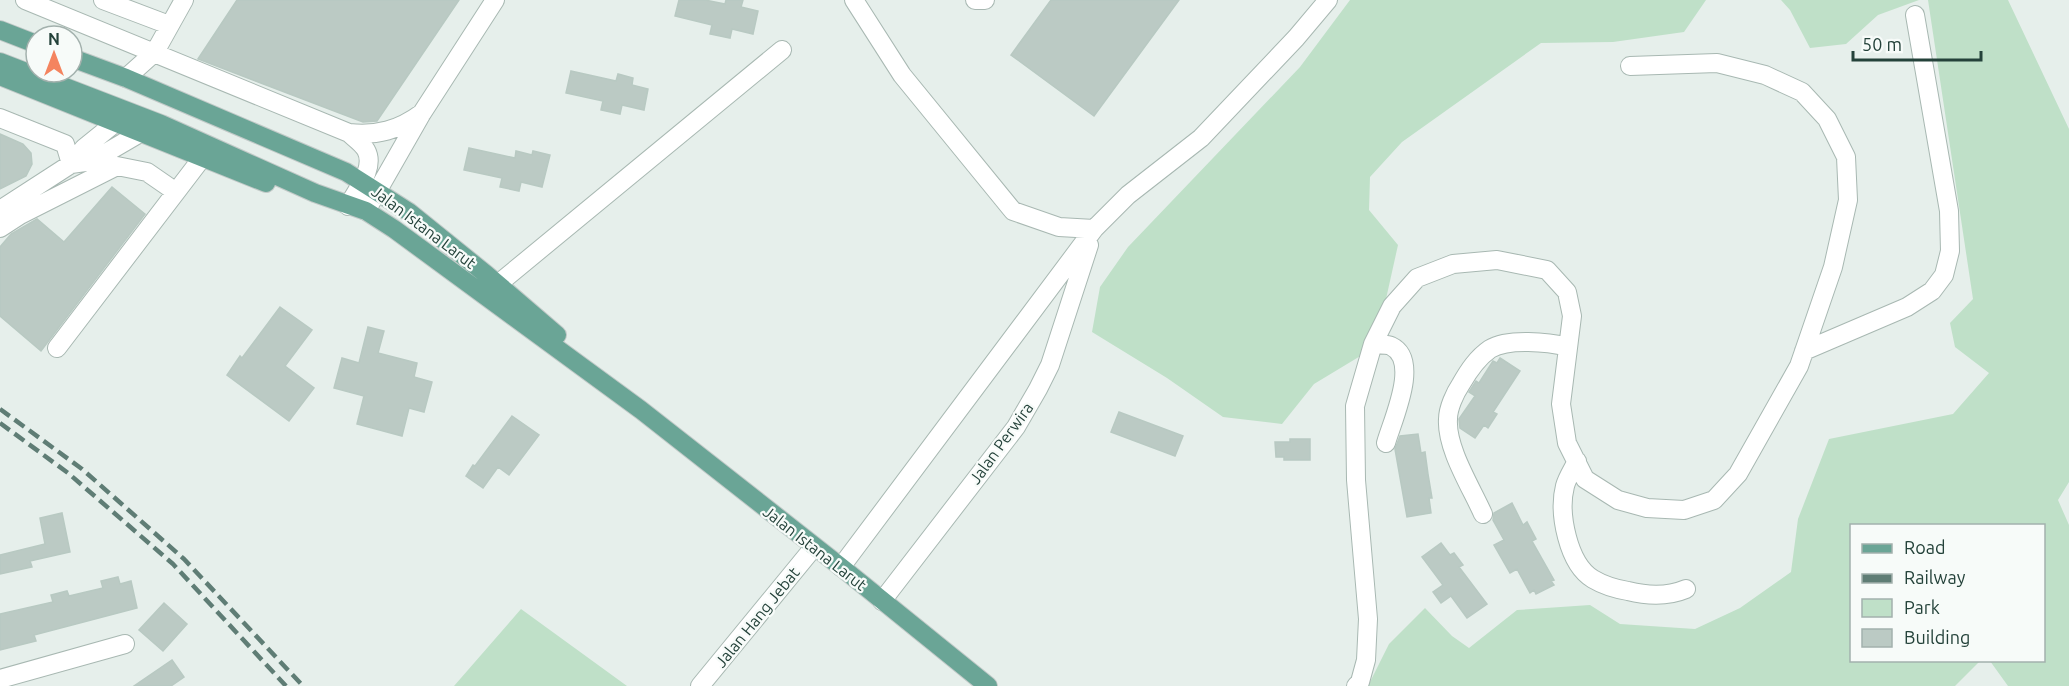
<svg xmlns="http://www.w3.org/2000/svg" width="2069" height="686" font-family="Ubuntu,sans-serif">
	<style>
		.green { fill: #bfe0c8 }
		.building { fill: #bbcac4; stroke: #b8c9c2; stroke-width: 1.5 }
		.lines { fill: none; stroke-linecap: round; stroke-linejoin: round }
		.minor-casing { stroke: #a8b8b2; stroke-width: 20 }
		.major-casing { stroke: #c2cac8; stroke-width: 20 }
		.minor { stroke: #fff; stroke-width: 18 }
		.major { stroke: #6aa596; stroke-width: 18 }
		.rail { stroke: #5f7d75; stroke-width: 4.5; stroke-dasharray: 12 6; stroke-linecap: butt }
		.labels { text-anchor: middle; stroke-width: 4.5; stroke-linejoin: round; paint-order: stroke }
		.street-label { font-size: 16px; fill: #24423a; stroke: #f7fbf9 }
	</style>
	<rect width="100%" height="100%" fill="#e6efeb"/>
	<path class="green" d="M 1350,0 L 1706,0 L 1684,32 L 1613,42 L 1541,43 L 1402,142 L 1370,177 L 1369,210 L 1398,245 L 1386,299 L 1362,355 L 1314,384 L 1282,424 L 1223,417 L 1167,378 L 1092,332 L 1100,287 L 1128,247 L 1300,67 Z
		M 1781,0 L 1919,0 L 1878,15 L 1846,44 L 1810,48 L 1790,10 Z
		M 1928,0 L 2008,0 L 2069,129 L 2069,482 L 2058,500 L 2069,525 L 2069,686 L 2008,686 L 1990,661 L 2044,660 L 2044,526 L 1852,526 L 1852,660 L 1980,661 L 1955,686 L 1368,686 L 1389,644 L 1425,608 L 1452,636 L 1469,648 L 1517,610 L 1590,605 L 1620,624 L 1695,629 L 1740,608 L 1791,572 L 1798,519 L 1829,439 L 1953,414 L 1989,373 L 1955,347 L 1950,323 L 1973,299 Z
		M 521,609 L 627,686 L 454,686 Z"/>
	<path class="building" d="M 237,0 L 459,0 L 377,121 L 363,122 L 198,59 Z
		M 679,0 L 705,0 L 725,4 L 726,0 L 743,0 L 741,7 L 758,11 L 753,34 L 732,29 L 730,38 L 710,34 L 712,25 L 675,16 Z
		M 1051,0 L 1179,0 L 1094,116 L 1011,55 Z
		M 571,71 L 616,81 L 618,74 L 633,78 L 632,85 L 648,89 L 644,110 L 622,105 L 620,114 L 601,110 L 603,101 L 566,93 Z
		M 0,134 L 23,144 L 31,153 L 32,164 L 26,176 L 0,189 Z
		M 469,148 L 515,158 L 516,151 L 532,155 L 533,151 L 550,155 L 542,187 L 521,182 L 519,191 L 500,187 L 502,178 L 464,170 Z
		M 112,187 L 145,214 L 41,351 L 0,316 L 0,247 L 11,234 L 37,219 L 64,242 Z
		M 280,307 L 312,330 L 285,366 L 314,388 L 289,421 L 227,375 L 240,356 L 242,358 Z
		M 368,327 L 384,331 L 378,353 L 417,363 L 414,377 L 432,382 L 424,412 L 409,408 L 402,436 L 357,424 L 364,396 L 334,388 L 342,358 L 359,363 Z
		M 1500,358 L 1520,371 L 1493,412 L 1497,414 L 1488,428 L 1484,425 L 1475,438 L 1460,428 L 1459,419 L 1475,396 L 1469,392 L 1476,381 L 1479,383 L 1493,361 L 1497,363 Z
		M 1119,412 L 1183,436 L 1175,456 L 1111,432 Z
		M 512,416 L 539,435 L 509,475 L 498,467 L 483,488 L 466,476 L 473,465 L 475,466 Z
		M 1418,434 L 1421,453 L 1425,452 L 1428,474 L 1432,498 L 1429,498 L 1431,513 L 1407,517 L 1395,449 L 1400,436 Z
		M 1290,439 L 1310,439 L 1310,460 L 1284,460 L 1284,457 L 1276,457 L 1275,442 L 1290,442 Z
		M 1512,503 L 1523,525 L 1527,522 L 1536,539 L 1532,541 L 1554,580 L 1551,581 L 1554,585 L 1536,594 L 1534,590 L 1530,593 L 1517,569 L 1510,573 L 1494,545 L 1504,540 L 1493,520 L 1494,513 Z
		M 62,513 L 70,552 L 30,561 L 32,567 L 0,574 L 0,555 L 45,544 L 40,518 Z
		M 1441,543 L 1450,555 L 1454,553 L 1463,565 L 1459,567 L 1487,604 L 1467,618 L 1451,596 L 1441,603 L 1433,592 L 1443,585 L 1422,557 Z
		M 118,577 L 120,584 L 131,581 L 137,608 L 34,635 L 36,641 L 0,650 L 0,614 L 53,602 L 51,595 L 67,591 L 69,596 L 103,588 L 101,581 Z
		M 164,603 L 187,624 L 163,651 L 139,630 Z
		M 172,660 L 184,677 L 171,686 L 134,686 Z"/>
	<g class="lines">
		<g class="minor-casing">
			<path id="minor" d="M 25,0 L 349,133 C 377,136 399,130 422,113
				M 103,0 L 169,25
				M 854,0 L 902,75 L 1013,211 L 1059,227 L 1094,229
				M 975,0 L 985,0
				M 126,78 L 155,52 L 184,0
				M 0,118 L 65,144 L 71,164
				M 71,164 L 92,161 L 140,133
				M 348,206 C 356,191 376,168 366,150 C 362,143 354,138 349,133
				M 0,210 L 71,164 L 84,148 L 115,123
				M 366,211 L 422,113 L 495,0
				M 0,228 L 20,215 L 117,166 L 147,172 L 176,192
				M 498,284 L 782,50
				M 1373,344 C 1378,345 1387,344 1391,346 C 1421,360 1392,421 1386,443
				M 57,348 L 202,158
				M 1804,351 L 1907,307 L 1932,291 L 1944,275 L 1950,251 L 1949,211 L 1915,15
				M 1577,461 C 1573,469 1567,478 1565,486 C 1558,513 1568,564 1593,579 C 1603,585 1616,589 1628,591 C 1648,596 1667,597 1686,589
				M 1483,514 C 1471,487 1446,448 1448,419 C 1448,408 1455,393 1461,384 C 1469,370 1477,358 1490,349 C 1508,338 1548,342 1568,347
				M 841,567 L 1094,229 L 1128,195 L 1201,138 L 1296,38 L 1328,0
				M 882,601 L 1016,427 L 1038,389 L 1050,365 L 1089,245
				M 0,679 L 125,644
				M 700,686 L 814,547
				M 1356,686 L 1360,682 L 1366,660 L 1368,619 L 1356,480 L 1355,406 L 1373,344 L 1392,306 L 1417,278 L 1453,264 L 1497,260 L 1547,270 L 1567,292 L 1572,316 L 1561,404 L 1567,443 L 1585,479 L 1618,500 L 1647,508 L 1684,510 L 1714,500 L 1738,474 L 1799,366 L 1833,267 L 1848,200 L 1846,157 L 1827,119 L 1802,92 L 1765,75 L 1717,63 L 1630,66"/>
		</g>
		<g class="major-casing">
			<path id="major" d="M 0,30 L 36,44
				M 72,58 L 126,78 L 346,172 L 409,212 L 487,275 L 557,335
				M 0,62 L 161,124 L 315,193 L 366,211 L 394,229 L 641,410 L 841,567 L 988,686
				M 0,76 L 266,183"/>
		</g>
		<use href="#minor" class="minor"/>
		<use href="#major" class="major"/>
		<path class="rail" d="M 0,409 L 82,469 L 184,559 L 303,686
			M 0,423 L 68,473 L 173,564 L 286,686"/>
	</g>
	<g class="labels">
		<g class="street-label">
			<text transform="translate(424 227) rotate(37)" y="6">Jalan Istana Larut</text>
			<text transform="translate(1001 443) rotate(-54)" y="6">Jalan Perwira</text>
			<text transform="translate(815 548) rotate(38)" y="6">Jalan Istana Larut</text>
			<text transform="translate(757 617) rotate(-51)" y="6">Jalan Hang Jebat</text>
		</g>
	</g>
	<rect x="1850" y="524" width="195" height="138" fill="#f7fbf9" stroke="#a3b1ad" stroke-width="1.5"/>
	<rect x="1862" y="544" width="30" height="9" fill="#6aa596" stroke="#a3b1ad" stroke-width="1.5"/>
	<text x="1904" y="554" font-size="18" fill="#24423a">Road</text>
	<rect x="1862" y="574" width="30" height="9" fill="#5f7d75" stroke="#a3b1ad" stroke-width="1.5"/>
	<text x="1904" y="584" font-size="18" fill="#24423a">Railway</text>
	<rect x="1862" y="599" width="30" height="18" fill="#bfe0c8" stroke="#a3b1ad" stroke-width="1.5"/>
	<text x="1904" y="614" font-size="18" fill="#24423a">Park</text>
	<rect x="1862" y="629" width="30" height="18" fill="#bbcac4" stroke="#a3b1ad" stroke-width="1.5"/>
	<text x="1904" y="644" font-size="18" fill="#24423a">Building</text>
	<g transform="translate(54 54)"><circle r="28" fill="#f7fbf9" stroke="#a3b1ad" stroke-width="1.5"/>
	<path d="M0-4.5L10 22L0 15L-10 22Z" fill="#f4845f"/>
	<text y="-9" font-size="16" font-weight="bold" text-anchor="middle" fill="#24423a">N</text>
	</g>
	<path d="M1853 51v9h128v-9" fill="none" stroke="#24423a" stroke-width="3"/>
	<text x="1862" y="51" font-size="18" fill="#24423a" stroke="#f7fbf9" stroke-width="4.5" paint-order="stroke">50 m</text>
</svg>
